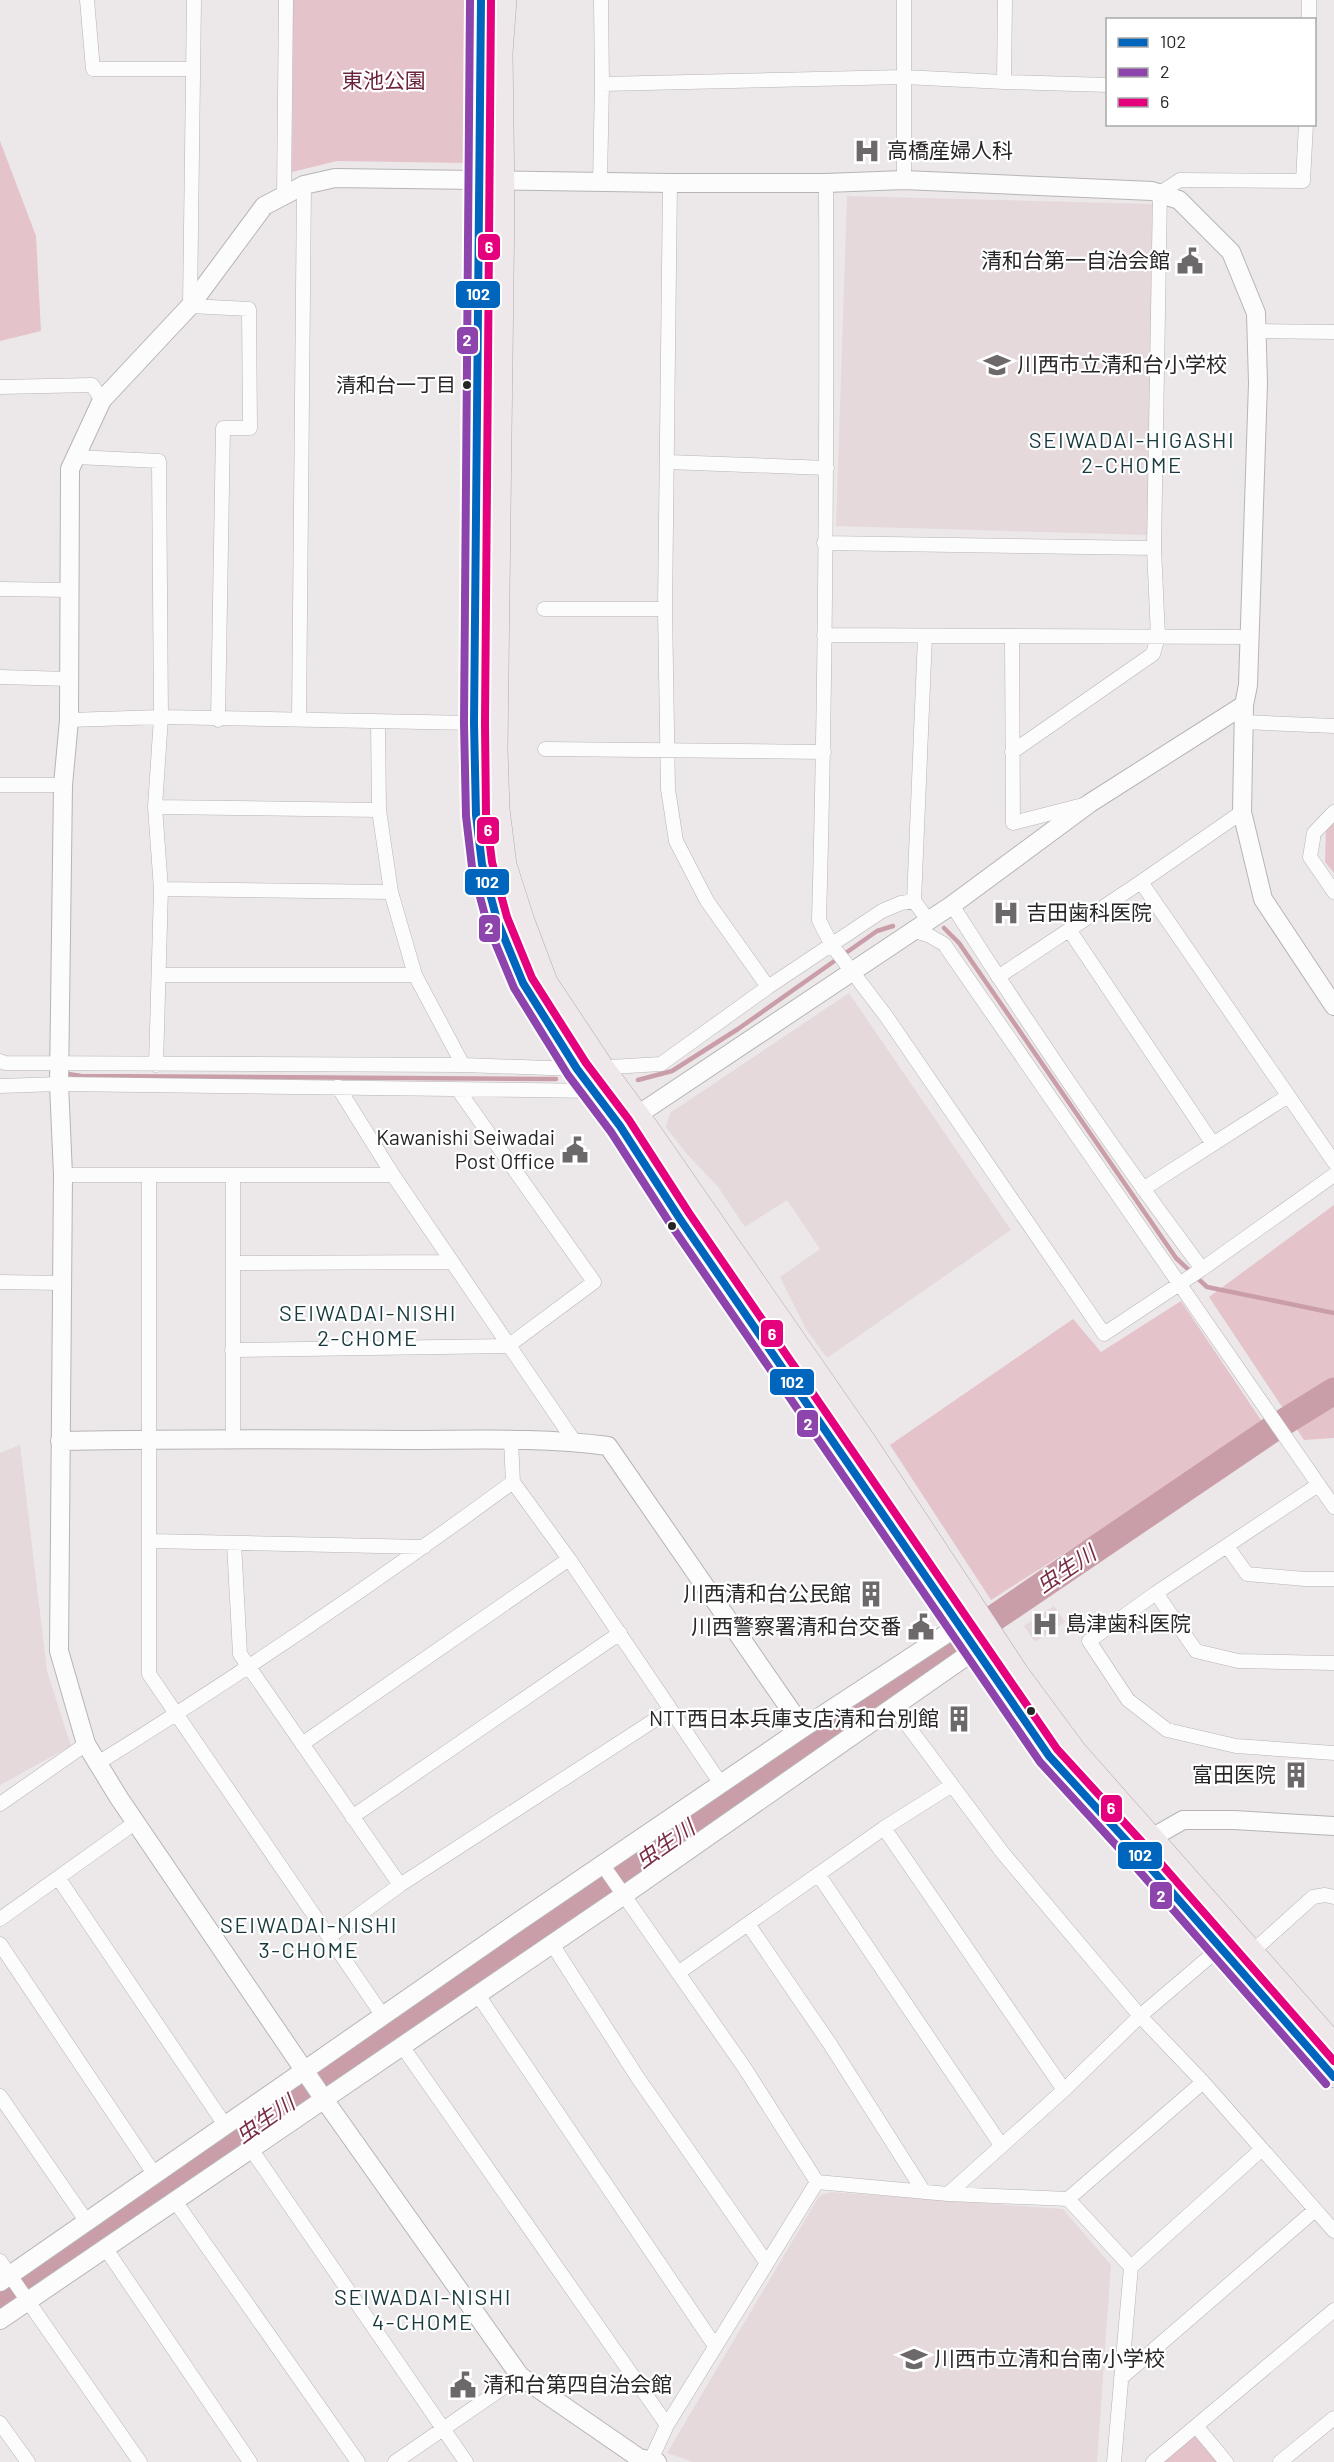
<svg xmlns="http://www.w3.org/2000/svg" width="1334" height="2462" font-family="Barlow,'Noto Sans JP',sans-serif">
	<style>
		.built { fill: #e5d9dc }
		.green { fill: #e5c3cb }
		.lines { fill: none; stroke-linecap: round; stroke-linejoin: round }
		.stream { stroke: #ca9ea9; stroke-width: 4.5 }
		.river { stroke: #ca9ea9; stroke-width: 27 }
		.street-casing { stroke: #b7b4b5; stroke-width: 15 }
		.secondary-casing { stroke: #b7b4b5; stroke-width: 20 }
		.primary-casing { stroke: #b4a9ac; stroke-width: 22 }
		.street { stroke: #fcfcfc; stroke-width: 14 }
		.secondary { stroke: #fcfcfc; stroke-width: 18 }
		.primary { stroke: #efe8ea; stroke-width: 21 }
		.bus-1-casing { stroke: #fff; stroke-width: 12 }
		.bus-2-casing { stroke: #fff; stroke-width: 12 }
		.bus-3-casing { stroke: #fff; stroke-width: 12 }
		.bus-1 { stroke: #0065bd; stroke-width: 8 }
		.bus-2 { stroke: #8e44ad; stroke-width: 8 }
		.bus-3 { stroke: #e5007d; stroke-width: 8 }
		.bus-dot { fill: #282526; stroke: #fff; stroke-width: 2 }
		.labels { text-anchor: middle; stroke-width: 4.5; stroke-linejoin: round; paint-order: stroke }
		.bus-label { font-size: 20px; fill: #282526; stroke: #fff; text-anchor: end }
		.park-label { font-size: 21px; fill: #6d233b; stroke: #fff }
		.poi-label { font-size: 21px; fill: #282526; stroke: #fff; text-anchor: start }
		.neighbourhood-label { font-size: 22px; letter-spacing: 1.5px; fill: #183a3f; stroke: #fff }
		.water-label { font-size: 22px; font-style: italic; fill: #782d44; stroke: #fff }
		.line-badge { stroke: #fff; stroke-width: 2 }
		.badge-label { font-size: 16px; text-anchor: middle; font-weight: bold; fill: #fff }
	</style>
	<rect width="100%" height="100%" fill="#ece8e9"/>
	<path class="built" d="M 847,196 L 1154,204 L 1149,535 L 836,526 Z
		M 849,993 L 1011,1230 L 827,1358 L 806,1329 L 780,1277 L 820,1249 L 787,1200 L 745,1227 L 718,1187 L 686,1153 L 666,1127 L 670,1113 Z
		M 20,1445 L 47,1671 L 71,1746 L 0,1785 L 0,1453 Z
		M 1054,1606 L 1065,1622 L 1035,1642 L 1024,1626 Z
		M 831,2192 L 1063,2209 L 1111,2265 L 1097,2462 L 693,2462 L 667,2453 L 818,2198 L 821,2195 Z"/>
	<path class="green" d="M 293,0 L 464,0 L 464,163 L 337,161 L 292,172 Z
		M 0,141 L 36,236 L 41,331 L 0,341 Z
		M 1334,822 L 1334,873 L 1325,862 L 1326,827 Z
		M 1334,1205 L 1334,1438 L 1304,1440 L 1209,1297 Z
		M 1181,1301 L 1265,1426 L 991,1600 L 890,1445 L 1073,1319 L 1101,1352 Z
		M 1196,2426 L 1226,2462 L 1153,2462 Z"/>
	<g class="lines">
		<path class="stream" d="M 944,928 L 959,943 L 1176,1258 L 1207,1287 L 1334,1313
			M 62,1073 L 81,1076 L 556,1079
			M 638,1080 L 672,1071 L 738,1029 L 877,931 L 893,926"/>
		<path class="river" d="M 0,2302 L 1000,1614 L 1271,1430 L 1334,1391"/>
		<g class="street-casing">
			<path id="street" d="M 87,0 L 93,69 L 192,69
				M 194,0 L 190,306 L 249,309 L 250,428 L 223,428 L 218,720
				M 601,0 L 602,84
				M 1005,0 L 1004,82 L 1108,85
				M 1309,20 L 1309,0
				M 904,180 L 904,0
				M 600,181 L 602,84 L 904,77 L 1004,82
				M 826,183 C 827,429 826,674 819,920 L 831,944 L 886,1016 L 1104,1334 L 1202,1269 L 1334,1175
				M 284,195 L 286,0
				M 1257,331 L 1334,332
				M 0,387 L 92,385 L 102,400
				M 76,457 L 159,461 L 161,717 L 155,807 L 161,889 L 156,1065
				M 668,462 L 827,468
				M 824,543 L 1154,548
				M 0,589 L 70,590
				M 544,609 L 665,609 L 670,183
				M 665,609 L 668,789 L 676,841 L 707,901 L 768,987
				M 824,635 L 1250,637
				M 925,636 L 914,901 L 928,920
				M 1012,637 L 1013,823 L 1083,805
				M 0,677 L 69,679
				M 69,720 L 161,717 L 474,723
				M 299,720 L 304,185
				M 378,722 L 379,810 L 391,892 L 415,975 L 463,1065
				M 1244,722 L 1334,726
				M 545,749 L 824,752
				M 1012,752 L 1153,654 L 1158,637 L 1154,548 L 1160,193 L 1180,180 L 1303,181 L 1306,124
				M 0,785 L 63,785
				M 155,807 L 379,810
				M 1242,812 L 1141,882 L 1334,1162
				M 1334,812 L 1314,833 L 1310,857 L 1334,892
				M 161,889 L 391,892
				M 952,905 C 1031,1029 1114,1151 1202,1269
				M 912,930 L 928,935 L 944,944 L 1334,1507
				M 1070,931 L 1213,1144
				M 160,975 L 415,975
				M 998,977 L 1141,882
				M 0,1061 L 5,1063 L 463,1065 L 577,1069 L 661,1064 L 768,987 L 882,911 L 901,903 L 914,901
				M 0,1086 L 59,1084 L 598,1091
				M 338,1087 L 393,1175 L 574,1441
				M 63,1175 L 393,1175
				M 233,1175 L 233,1439
				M 149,1176 L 149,1674 L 383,2016
				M 1143,1189 L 1288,1096
				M 233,1263 L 451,1262
				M 0,1282 L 62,1283
				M 232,1350 L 508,1346 L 594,1282 L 458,1090
				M 513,1482 L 569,1559 L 721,1784
				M 1318,1485 L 1156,1593 L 1089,1641 L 1128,1700 L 1167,1730 L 1236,1746 L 1334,1753
				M 150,1541 L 424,1547
				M 234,1543 L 240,1654 L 400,1885
				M 1227,1546 L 1247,1574 L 1305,1579 L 1334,1579
				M 1156,1593 L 1196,1651 L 1238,1661 L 1334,1663
				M 893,1706 L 1002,1852 L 1140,2016 L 1203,2082 L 1334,2231
				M 302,1744 L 569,1559
				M 98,1763 C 240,1675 378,1581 513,1482 L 511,1441
				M 0,1804 L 86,1744
				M 352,1817 L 620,1633
				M 884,1828 L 1064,2090
				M 602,1864 L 744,2067 L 817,2182 L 948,2194 L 1068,2199 L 1131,2267 L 1114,2462
				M 818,1874 L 1001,2145
				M 59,1879 L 225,2125
				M 0,1919 L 136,1822
				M 748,1924 L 830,2044 L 924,2192
				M 330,1936 L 400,1885 L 670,1710
				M 0,1944 L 155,2175
				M 552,1944 L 638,2078 L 766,2262
				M 1253,1951 L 1313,1897 L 1325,1895 L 1334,1897
				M 678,1973 L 884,1828 L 952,1785
				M 478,1995 L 715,2346
				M 402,2046 L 667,2425
				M 0,2096 L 87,2222
				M 251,2149 L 466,2462
				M 948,2194 L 1064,2090 L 1140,2016 L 1221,1947
				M 1068,2199 L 1203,2082
				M 175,2201 L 358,2462
				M 106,2249 L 250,2462
				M 0,2261 L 140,2462
				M 1131,2267 L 1262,2149
				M 1121,2378 L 1315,2210
				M 0,2423 L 28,2462
				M 1196,2426 L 1334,2310
				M 395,2462 L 520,2376
				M 650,2462 L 667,2425 L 817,2182
				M 1153,2462 L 1196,2426 L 1226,2462
				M 1280,2462 L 1334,2418"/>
		</g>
		<g class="secondary-casing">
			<path id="secondary" d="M 627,1122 L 952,905 L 1090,803 L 1244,705
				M 60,1441 C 175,1439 291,1439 407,1440 C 474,1440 541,1437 608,1446 L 803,1728
				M 1141,1844 L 1183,1820 L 1234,1820 L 1334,1826
				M 0,2282 L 515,1924 L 803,1728 L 960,1625
				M 0,2320 L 624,1895 L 975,1650
				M 657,2462 L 639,2458 L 520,2376 L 321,2095 L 119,1798 L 86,1744 L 59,1651 L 63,1175 L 59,1084 L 63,785 L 69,720 L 70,469 L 102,400 L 190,306 L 264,206 L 304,185 L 335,178 L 670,183 L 826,183 L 904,180 L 1152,191 L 1179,200 L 1231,252 L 1256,313 L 1258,383 L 1248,685 L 1244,705 L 1242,812 L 1263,899 L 1334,1006"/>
		</g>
		<g class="primary-casing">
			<path id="primary" d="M 481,0 L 474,723 L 476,815 L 482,864 L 497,920 L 523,983 L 577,1069 L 620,1126 L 680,1219 L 1049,1756 L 1134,1849 L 1334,2077
				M 506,0 L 502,53 L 504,200 L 497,750 L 499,809 L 506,865 L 524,921 L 547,982 L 604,1068 L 649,1129 L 866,1442 L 1019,1674 L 1076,1751 L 1334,2043"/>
		</g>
		<use href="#street" class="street"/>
		<use href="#secondary" class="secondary"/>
		<use href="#primary" class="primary"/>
		<g class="bus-1-casing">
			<path id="bus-1" d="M 481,0 L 474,723 L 476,815 L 482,864 L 497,920 L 523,983 L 577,1069 L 620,1126 L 680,1219 L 1049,1756 L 1134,1849 L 1334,2077"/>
		</g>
		<g class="bus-2-casing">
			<path id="bus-2" d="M 470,0 L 464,723 L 466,816 L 472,867 L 487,923 L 514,988 L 568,1075 L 611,1132 L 671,1225 L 1040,1762 L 1126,1856 L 1326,2084"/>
		</g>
		<g class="bus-3-casing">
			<path id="bus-3" d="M 491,0 L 485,723 L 486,814 L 492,862 L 507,917 L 532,978 L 586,1063 L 629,1120 L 689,1213 L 1057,1749 L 1142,1842 L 1334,2061"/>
		</g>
		<use href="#bus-1" class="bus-1"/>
		<use href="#bus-2" class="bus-2"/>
		<use href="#bus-3" class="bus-3"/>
	</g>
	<defs>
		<g id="hospital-bare" transform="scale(2.07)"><path d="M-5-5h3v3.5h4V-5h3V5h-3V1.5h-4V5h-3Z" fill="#6d696a" stroke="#fff" stroke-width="2.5" paint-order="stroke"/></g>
		<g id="civic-bare" transform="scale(2.07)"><path d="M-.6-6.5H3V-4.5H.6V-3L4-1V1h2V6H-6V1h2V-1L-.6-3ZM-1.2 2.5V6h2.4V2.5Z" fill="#6d696a" stroke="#fff" stroke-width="2.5" paint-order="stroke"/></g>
		<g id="school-bare" transform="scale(2.07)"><path d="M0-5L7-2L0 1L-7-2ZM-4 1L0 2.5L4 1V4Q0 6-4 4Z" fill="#6d696a" stroke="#fff" stroke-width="2.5" paint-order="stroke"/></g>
		<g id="building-bare" transform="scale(2.07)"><path d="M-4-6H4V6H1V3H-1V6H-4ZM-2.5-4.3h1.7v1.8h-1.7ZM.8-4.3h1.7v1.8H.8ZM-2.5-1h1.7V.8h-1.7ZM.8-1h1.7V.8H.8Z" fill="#6d696a" stroke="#fff" stroke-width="2.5" paint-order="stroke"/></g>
	</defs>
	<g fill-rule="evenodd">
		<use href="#hospital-bare" x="867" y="151"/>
		<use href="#civic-bare" x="1190" y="261"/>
		<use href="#school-bare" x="997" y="365"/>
		<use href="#hospital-bare" x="1006" y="913"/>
		<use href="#civic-bare" x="575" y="1150"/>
		<use href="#building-bare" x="871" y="1594"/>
		<use href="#hospital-bare" x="1045" y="1624"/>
		<use href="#civic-bare" x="921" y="1627"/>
		<use href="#building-bare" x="959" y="1719"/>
		<use href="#building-bare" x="1296" y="1775"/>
		<use href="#school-bare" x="914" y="2359"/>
		<use href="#civic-bare" x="463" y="2385"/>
	</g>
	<g class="bus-dot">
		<circle cx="467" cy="385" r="5"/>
		<circle cx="672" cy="1226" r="5"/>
		<circle cx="1031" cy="1711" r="5"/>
	</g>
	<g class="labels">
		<g class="bus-label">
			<text x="456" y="392">清和台一丁目</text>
		</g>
		<g class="park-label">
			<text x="384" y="88">東池公園</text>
		</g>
		<g class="poi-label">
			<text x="887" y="158">高橋産婦人科</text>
			<text x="1170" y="268" text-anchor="end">清和台第一自治会館</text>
			<text x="1017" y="372">川西市立清和台小学校</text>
			<text x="1026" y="920">吉田歯科医院</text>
			<text x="555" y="1145" text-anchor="end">Kawanishi Seiwadai<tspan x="555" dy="24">Post Office</tspan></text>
			<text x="851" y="1601" text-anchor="end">川西清和台公民館</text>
			<text x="1065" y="1631">島津歯科医院</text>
			<text x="901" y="1634" text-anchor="end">川西警察署清和台交番</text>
			<text x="939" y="1726" text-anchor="end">NTT西日本兵庫支店清和台別館</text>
			<text x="1276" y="1782" text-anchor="end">富田医院</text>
			<text x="934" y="2366">川西市立清和台南小学校</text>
			<text x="483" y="2392">清和台第四自治会館</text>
		</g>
		<g class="neighbourhood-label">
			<text x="1132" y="448">SEIWADAI-HIGASHI<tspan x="1132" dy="25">2-CHOME</tspan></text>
			<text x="368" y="1321">SEIWADAI-NISHI<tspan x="368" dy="25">2-CHOME</tspan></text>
			<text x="309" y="1933">SEIWADAI-NISHI<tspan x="309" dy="25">3-CHOME</tspan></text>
			<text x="423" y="2305">SEIWADAI-NISHI<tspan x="423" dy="25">4-CHOME</tspan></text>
		</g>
		<g class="water-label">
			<text transform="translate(1066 1569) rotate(-34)" y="8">虫生川</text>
			<text transform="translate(665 1844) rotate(-35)" y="8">虫生川</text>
			<text transform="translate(265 2119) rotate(-35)" y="8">虫生川</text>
		</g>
	</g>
	<g class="line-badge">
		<rect x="477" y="233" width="24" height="28" rx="6" fill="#e5007d"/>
		<rect x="455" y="280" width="46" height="29" rx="6" fill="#0065bd"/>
		<rect x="456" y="326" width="23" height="29" rx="6" fill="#8e44ad"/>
		<rect x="476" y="816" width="24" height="29" rx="6" fill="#e5007d"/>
		<rect x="464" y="868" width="46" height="28" rx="6" fill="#0065bd"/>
		<rect x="478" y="914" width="23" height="29" rx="6" fill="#8e44ad"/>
		<rect x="760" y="1319" width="24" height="29" rx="6" fill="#e5007d"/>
		<rect x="769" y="1368" width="46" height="28" rx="6" fill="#0065bd"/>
		<rect x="796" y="1409" width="23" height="29" rx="6" fill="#8e44ad"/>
		<rect x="1100" y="1794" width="23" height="29" rx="6" fill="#e5007d"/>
		<rect x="1117" y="1841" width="46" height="29" rx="6" fill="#0065bd"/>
		<rect x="1149" y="1881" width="24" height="29" rx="6" fill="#8e44ad"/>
	</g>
	<g class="badge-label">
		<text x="489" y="253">6</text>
		<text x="478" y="300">102</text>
		<text x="467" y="346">2</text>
		<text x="488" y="836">6</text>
		<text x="487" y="888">102</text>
		<text x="489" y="934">2</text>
		<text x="772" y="1340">6</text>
		<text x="792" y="1388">102</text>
		<text x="808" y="1430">2</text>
		<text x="1111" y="1814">6</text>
		<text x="1140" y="1861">102</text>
		<text x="1161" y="1902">2</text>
	</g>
	<rect x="1106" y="18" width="210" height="108" fill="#ffffff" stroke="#a9a8a8" stroke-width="1.5"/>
	<rect x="1118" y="38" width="30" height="9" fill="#0065bd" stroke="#a9a8a8" stroke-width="1.5"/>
	<text x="1160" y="48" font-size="18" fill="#282526">102</text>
	<rect x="1118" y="68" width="30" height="9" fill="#8e44ad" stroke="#a9a8a8" stroke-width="1.5"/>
	<text x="1160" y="78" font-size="18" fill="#282526">2</text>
	<rect x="1118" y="98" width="30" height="9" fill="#e5007d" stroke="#a9a8a8" stroke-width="1.5"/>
	<text x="1160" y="108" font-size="18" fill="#282526">6</text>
</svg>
